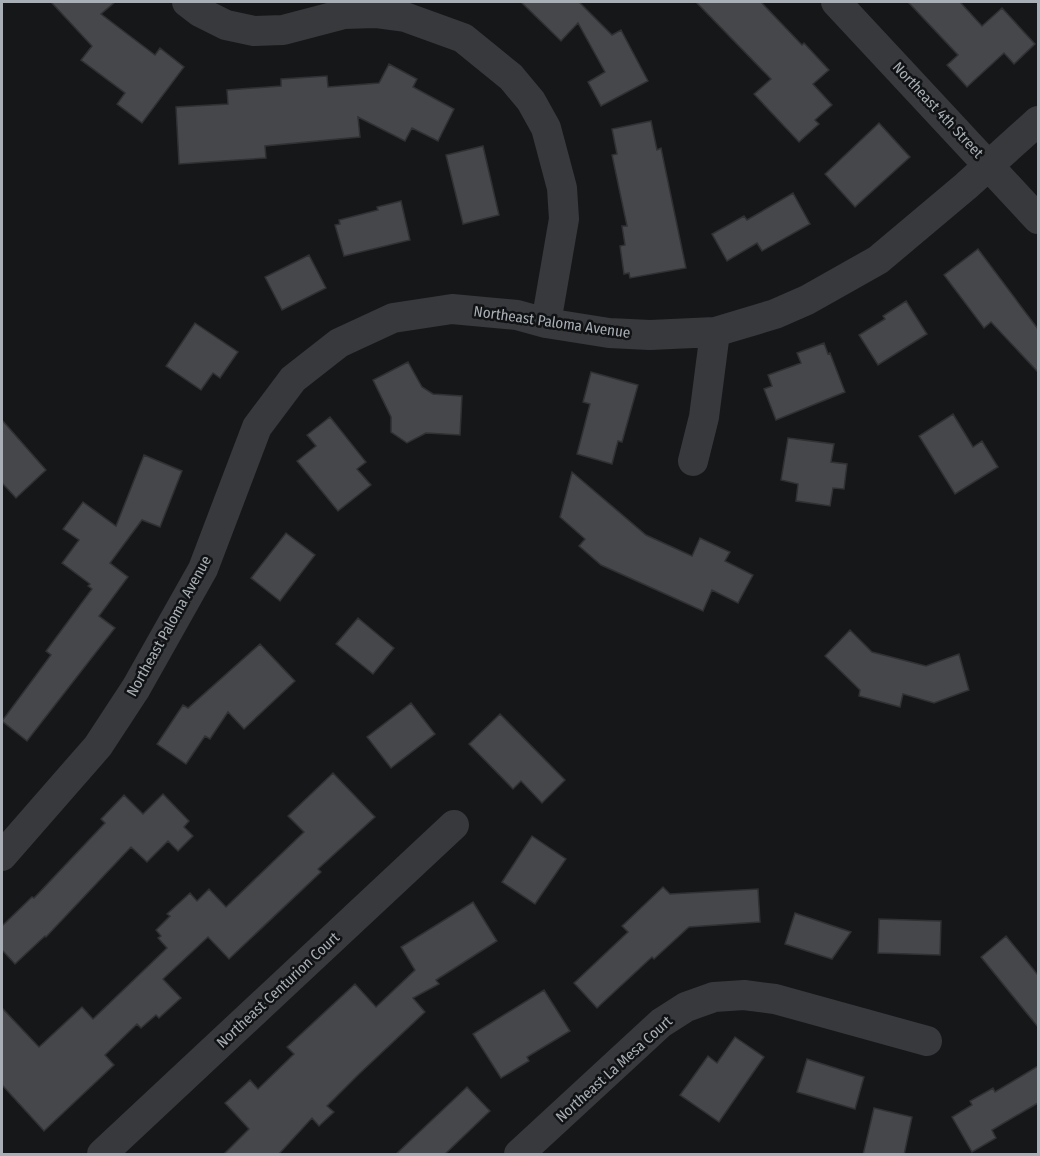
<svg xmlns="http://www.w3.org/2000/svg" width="1040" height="1156" font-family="'Fira Sans Condensed',sans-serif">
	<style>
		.building { fill: #45474b; stroke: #313134; stroke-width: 1.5 }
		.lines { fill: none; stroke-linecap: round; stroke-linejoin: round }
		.minor { stroke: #38393d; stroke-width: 30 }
		.labels { text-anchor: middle; stroke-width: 5; stroke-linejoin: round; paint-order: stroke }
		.street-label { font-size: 15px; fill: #a9afb7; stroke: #111213 }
	</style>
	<rect width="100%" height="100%" fill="#161718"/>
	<path class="building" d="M 51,2 L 115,2 L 101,14 L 155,55 L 160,48 L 184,67 L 142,123 L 117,104 L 125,93 L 81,60 L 92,46 Z
		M 521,2 L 579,2 L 612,35 L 621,30 L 648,81 L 601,106 L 588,82 L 605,72 L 578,23 L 561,41 Z
		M 696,2 L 761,2 L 802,45 L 804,43 L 829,70 L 813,84 L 832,105 L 815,120 L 819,124 L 799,142 L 754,94 L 771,79 Z
		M 908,2 L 960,2 L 982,26 L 1002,8 L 1035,44 L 1014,64 L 1004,53 L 967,87 L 947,65 L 958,55 Z
		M 389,64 L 417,79 L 413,87 L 454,109 L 438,141 L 412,128 L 405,141 L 358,117 L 360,137 L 265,146 L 266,158 L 179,164 L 176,107 L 228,104 L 227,90 L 281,86 L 281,79 L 327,76 L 328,87 L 379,83 Z
		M 651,121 L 657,150 L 661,148 L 686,268 L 630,278 L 629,273 L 624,274 L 620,246 L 625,245 L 622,226 L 627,226 L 612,155 L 617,154 L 612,129 Z
		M 879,123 L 910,157 L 855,207 L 825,174 Z
		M 483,146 L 499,215 L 463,224 L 446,155 Z
		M 793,193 L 810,224 L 762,251 L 757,243 L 727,261 L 712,234 L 744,216 L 747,220 Z
		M 401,201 L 410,240 L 344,256 L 335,225 L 340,224 L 339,220 L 378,210 L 377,207 Z
		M 978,249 L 1038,329 L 1038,372 L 991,322 L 984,328 L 944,275 Z
		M 309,255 L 326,288 L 282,310 L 265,277 Z
		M 906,301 L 927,334 L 878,365 L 859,335 L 885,319 L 883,316 Z
		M 195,323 L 238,352 L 220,378 L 213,373 L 201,390 L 166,366 Z
		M 824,343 L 828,354 L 830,353 L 845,392 L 776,420 L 764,389 L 772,386 L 768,375 L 801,363 L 797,353 Z
		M 408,362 L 422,387 L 433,394 L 462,396 L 460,435 L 426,433 L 407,443 L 391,432 L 391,417 L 373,380 Z
		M 591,372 L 638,385 L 622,442 L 618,441 L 612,464 L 577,454 L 590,404 L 583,402 Z
		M 953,414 L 973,447 L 982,441 L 998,467 L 955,494 L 919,436 Z
		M 330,417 L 366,462 L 357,469 L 371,485 L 338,511 L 297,461 L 316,446 L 307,435 Z
		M 2,420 L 46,470 L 16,498 L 2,483 Z
		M 788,438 L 834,444 L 831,462 L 847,464 L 844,489 L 833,488 L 830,506 L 796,501 L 798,484 L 781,480 Z
		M 144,455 L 182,471 L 160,527 L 142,520 L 110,563 L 128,577 L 99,616 L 115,628 L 27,741 L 2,721 L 51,655 L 46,651 L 92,589 L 88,586 L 90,584 L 62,563 L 79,540 L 63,529 L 83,502 L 116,526 Z
		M 572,472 L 646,535 L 692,556 L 700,538 L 730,552 L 725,561 L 753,575 L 738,603 L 712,590 L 703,611 L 601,565 L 579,546 L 585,539 L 560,517 Z
		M 286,533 L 315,555 L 280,601 L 251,578 Z
		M 358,618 L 394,648 L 373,674 L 336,644 Z
		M 850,630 L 872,652 L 926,666 L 959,654 L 969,690 L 934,703 L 903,694 L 900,707 L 859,696 L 860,690 L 825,656 Z
		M 260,644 L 295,681 L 244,729 L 228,712 L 210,739 L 205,736 L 186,764 L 157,744 L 183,705 L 188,708 Z
		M 411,703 L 435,734 L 391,768 L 367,737 Z
		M 500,714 L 565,780 L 542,803 L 521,781 L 513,789 L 469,744 Z
		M 333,773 L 375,817 L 318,869 L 321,872 L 229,959 L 208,937 L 163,979 L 181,998 L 159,1018 L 156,1015 L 141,1028 L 137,1024 L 105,1055 L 114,1065 L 44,1131 L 2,1085 L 2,1008 L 39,1047 L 82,1007 L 93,1019 L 167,948 L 158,938 L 161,936 L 156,930 L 170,916 L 167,914 L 190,893 L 197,901 L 209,889 L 226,907 L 304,832 L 288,816 Z
		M 163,794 L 189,821 L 184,827 L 193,836 L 178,851 L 168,841 L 147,862 L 131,847 L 46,937 L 45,936 L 15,964 L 2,950 L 2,926 L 32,897 L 34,898 L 105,823 L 101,819 L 124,795 L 143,814 Z
		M 532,836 L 566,859 L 535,904 L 502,882 Z
		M 663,887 L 670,894 L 758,889 L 760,922 L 689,927 L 654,959 L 652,957 L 597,1008 L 574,983 L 628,932 L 622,926 Z
		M 473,902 L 497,941 L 436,980 L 439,984 L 413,998 L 425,1012 L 358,1075 L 327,1106 L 334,1112 L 319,1126 L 312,1118 L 278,1155 L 223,1155 L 249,1129 L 225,1103 L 250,1080 L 258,1089 L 294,1054 L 287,1047 L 355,984 L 376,1007 L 415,970 L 401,947 Z
		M 795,913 L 851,932 L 832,959 L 785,944 Z
		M 879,919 L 941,921 L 940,955 L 878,953 Z
		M 1006,936 L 1038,975 L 1038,1027 L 981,957 Z
		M 544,990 L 570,1031 L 527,1057 L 529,1061 L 501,1078 L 473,1034 Z
		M 735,1037 L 764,1057 L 719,1122 L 680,1095 L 708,1056 L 717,1063 Z
		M 807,1059 L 864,1077 L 855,1109 L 797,1092 Z
		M 1038,1066 L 1038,1103 L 992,1130 L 996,1138 L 972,1152 L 952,1117 L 972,1105 L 970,1101 L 993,1088 L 995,1092 Z
		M 467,1087 L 490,1111 L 444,1155 L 395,1155 Z
		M 874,1108 L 912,1117 L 904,1155 L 863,1155 Z"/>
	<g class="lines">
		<path class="minor" d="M 187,2 L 200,12 L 226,25 L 254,31 L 283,30 L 344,14 L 375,13 L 405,17 L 463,38 L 511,77 L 531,101 L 546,128 L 562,188 L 564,219 L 546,323
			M 836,2 L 1038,219
			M 693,461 L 704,417 L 715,332
			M 2,856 L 98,746 L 136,688 L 203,569 L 257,427 L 293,379 L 339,343 L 393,318 L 452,309 L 517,315 L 546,323 L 609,333 L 650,335 L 715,332 L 775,314 L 807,300 L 878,260 L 966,186 L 1038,121
			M 102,1154 L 454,825
			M 519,1154 L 661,1023 L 686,1007 L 714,997 L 744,995 L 775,999 L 927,1041"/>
	</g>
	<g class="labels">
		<g class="street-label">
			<text transform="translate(938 110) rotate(47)" y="5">Northeast 4th Street</text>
			<text transform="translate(552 322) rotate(8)" y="5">Northeast Paloma Avenue</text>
			<text transform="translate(169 626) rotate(-61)" y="5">Northeast Paloma Avenue</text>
			<text transform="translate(278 990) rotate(-43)" y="5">Northeast Centurion Court</text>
			<text transform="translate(614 1069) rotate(-42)" y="5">Northeast La Mesa Court</text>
		</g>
	</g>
	<rect width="1040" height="1156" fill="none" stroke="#a9afb7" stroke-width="6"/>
</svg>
